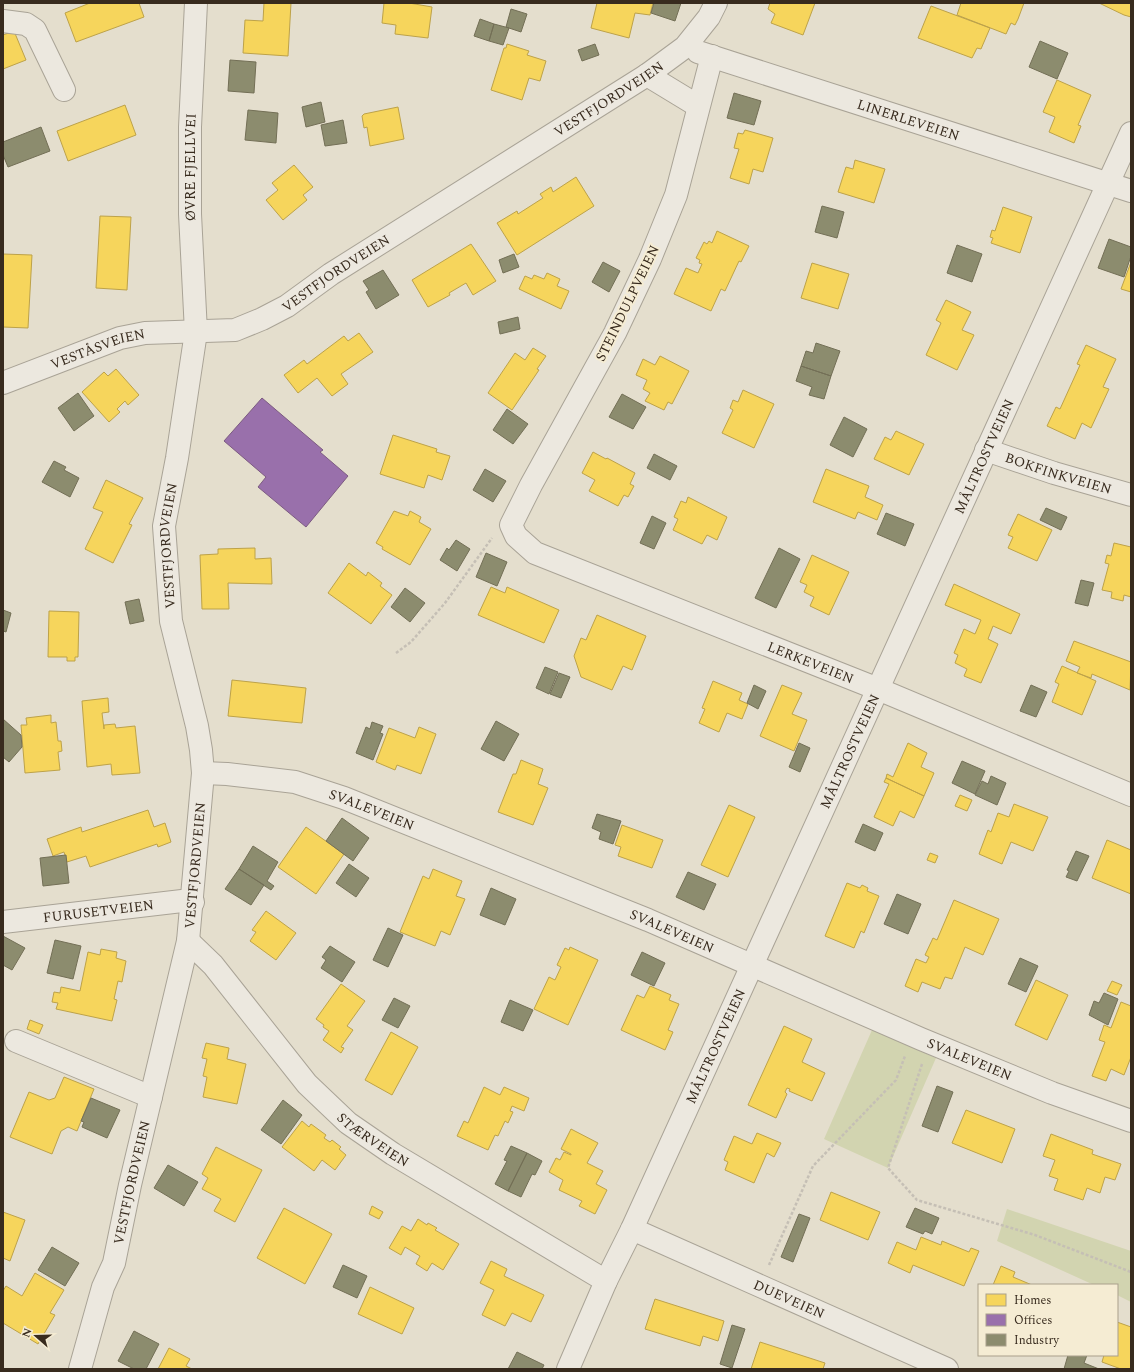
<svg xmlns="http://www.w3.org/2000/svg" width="1134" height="1372" font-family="Spectral,serif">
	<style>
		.green { fill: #d2d4b0 }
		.homes { fill: #f6d55c; stroke: #bda249 }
		.offices { fill: #9970ab; stroke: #7c5b81 }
		.industry { fill: #8c8c6e; stroke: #736f56 }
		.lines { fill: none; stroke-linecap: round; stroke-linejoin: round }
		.minor-casing { stroke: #a9a396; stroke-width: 24 }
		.path { stroke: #c5bfb5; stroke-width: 2.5; stroke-dasharray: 3 2; stroke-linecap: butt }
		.minor { stroke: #ece8df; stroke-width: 22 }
		.labels { text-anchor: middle; stroke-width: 4; stroke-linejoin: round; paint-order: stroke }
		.street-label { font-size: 14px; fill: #382b1e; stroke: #f5ecd3 }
	</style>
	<rect width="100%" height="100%" fill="#e4decd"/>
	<path class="green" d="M 872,1030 L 936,1058 L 888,1168 L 824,1139 Z
		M 1007,1209 L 1131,1251 L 1131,1302 L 1117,1295 L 1117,1285 L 1094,1285 L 997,1241 Z"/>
	<path class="homes" d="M 90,3 L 139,3 L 144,17 L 76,42 L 65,13 Z
		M 264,3 L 291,3 L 288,56 L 243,53 L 245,20 L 263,21 Z
		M 384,3 L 409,3 L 432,7 L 428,38 L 395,34 L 396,25 L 382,23 Z
		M 597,3 L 653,3 L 650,15 L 635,13 L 629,38 L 591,28 Z
		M 770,3 L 815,3 L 803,35 L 771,23 L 775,14 L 768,9 Z
		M 961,3 L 1024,3 L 1018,19 L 1015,25 L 1011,23 L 1006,34 L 957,15 Z
		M 1099,3 L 1131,3 L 1131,17 L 1124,15 Z
		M 931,6 L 990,28 L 981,49 L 977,48 L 972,58 L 918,38 Z
		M 14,31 L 26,60 L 3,69 L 3,35 Z
		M 507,44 L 529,51 L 527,55 L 546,61 L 540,81 L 529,78 L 522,100 L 491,90 L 504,48 L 506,48 Z
		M 1057,80 L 1091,95 L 1078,125 L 1081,126 L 1074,143 L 1049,132 L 1055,117 L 1043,112 Z
		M 125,105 L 136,135 L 68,161 L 57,131 Z
		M 398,107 L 404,139 L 370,146 L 367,127 L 364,128 L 362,116 L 364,114 Z
		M 745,130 L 773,138 L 763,172 L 753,169 L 749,184 L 730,178 L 739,149 L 734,148 L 738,133 L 743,134 Z
		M 855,160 L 885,169 L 874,203 L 838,192 L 846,167 L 853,169 Z
		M 294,165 L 313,187 L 303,195 L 307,200 L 283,220 L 266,200 L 278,190 L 272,183 Z
		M 576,177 L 594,206 L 517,255 L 497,223 L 517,211 L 518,214 L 543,198 L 540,194 L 551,187 L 553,192 Z
		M 1003,207 L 1032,217 L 1020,253 L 991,243 L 993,238 L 990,237 L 992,230 L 995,231 Z
		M 100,216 L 131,217 L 127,290 L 96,288 Z
		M 717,231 L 749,246 L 741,262 L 739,261 L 725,291 L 721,289 L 711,311 L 674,294 L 686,268 L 698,273 L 702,264 L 699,263 L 700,260 L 696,258 L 704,242 L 707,244 L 709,241 L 712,243 Z
		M 471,244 L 496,281 L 473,295 L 466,283 L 449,293 L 450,295 L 428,307 L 412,280 Z
		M 3,254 L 32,255 L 28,328 L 3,327 Z
		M 1131,262 L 1131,292 L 1121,289 Z
		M 812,263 L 849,274 L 838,309 L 801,298 Z
		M 547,273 L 560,279 L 557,286 L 569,291 L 561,309 L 519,289 L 525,276 L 532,279 L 534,275 L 544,279 Z
		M 946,300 L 971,312 L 962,330 L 974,335 L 957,370 L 926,355 L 941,323 L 936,320 Z
		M 359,333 L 373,352 L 341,374 L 348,384 L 332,396 L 317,378 L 298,393 L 284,375 L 304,360 L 307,364 L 344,336 L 348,341 Z
		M 1086,345 L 1116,359 L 1103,387 L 1109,389 L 1091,428 L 1082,423 L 1075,439 L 1047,426 L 1056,407 L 1060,409 L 1080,365 L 1077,364 Z
		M 533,348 L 546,356 L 537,369 L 539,370 L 512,410 L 488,393 L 515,353 L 525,360 Z
		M 660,356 L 689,371 L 672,404 L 668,402 L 664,410 L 645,401 L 650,393 L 643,389 L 647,380 L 636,375 L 643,359 L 655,365 Z
		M 116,369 L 139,395 L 128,405 L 125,401 L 117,409 L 120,412 L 109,422 L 82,392 L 104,372 L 108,376 Z
		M 743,390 L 774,404 L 754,448 L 722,433 L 733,410 L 730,408 L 733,400 L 738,402 Z
		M 896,431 L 924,444 L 909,475 L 874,459 L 885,437 L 891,440 Z
		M 393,435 L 437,449 L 436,452 L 450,456 L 442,480 L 428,475 L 424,488 L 380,474 Z
		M 593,452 L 606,459 L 607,458 L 635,473 L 630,484 L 634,486 L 628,497 L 624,495 L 618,506 L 589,491 L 595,480 L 582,473 Z
		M 826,469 L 869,486 L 865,497 L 883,505 L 877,520 L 858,512 L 855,519 L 813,502 Z
		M 106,480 L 143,498 L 129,524 L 132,525 L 113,563 L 85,549 L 103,512 L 93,508 Z
		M 688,497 L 727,517 L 717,540 L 707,535 L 702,544 L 673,530 L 678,519 L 674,517 L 681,501 L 686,503 Z
		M 394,511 L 408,516 L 410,511 L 421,517 L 419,522 L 431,529 L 410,565 L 382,549 L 383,547 L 376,543 Z
		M 1018,514 L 1052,530 L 1037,561 L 1008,548 L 1013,537 L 1008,535 Z
		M 1114,543 L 1131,547 L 1131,597 L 1124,595 L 1123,601 L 1111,598 L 1112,592 L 1102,590 L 1109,564 L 1105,563 L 1107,555 L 1111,556 Z
		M 255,548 L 255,559 L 271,558 L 272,584 L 228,583 L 229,609 L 202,609 L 200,555 L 218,554 L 218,549 Z
		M 812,555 L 849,572 L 829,615 L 810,606 L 814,597 L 804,592 L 807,585 L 800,582 Z
		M 349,563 L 366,576 L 368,572 L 382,583 L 380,586 L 392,595 L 371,624 L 328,593 Z
		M 954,584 L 1020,614 L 1011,634 L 993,626 L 988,639 L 998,644 L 981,683 L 964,676 L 967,669 L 955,663 L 958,655 L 954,653 L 964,629 L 975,634 L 981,620 L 945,605 Z
		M 491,587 L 505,593 L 507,587 L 559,610 L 544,643 L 478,615 Z
		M 49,611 L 79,612 L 78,657 L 75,657 L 75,661 L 67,661 L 67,657 L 48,657 Z
		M 597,615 L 646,636 L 632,670 L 623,666 L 612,690 L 581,677 L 574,656 L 581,638 L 586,640 Z
		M 1074,641 L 1131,662 L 1130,690 L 1092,674 L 1091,678 L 1077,673 L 1080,667 L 1066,661 Z
		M 1062,666 L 1096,681 L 1082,715 L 1052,702 L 1059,684 L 1055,682 Z
		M 232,680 L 306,688 L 302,723 L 228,716 Z
		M 713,681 L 742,693 L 739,700 L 748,704 L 742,719 L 727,713 L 719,732 L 699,723 L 705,709 L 702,708 Z
		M 782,685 L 802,693 L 792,714 L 807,720 L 794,751 L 760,736 Z
		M 108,698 L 109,712 L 102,713 L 104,729 L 104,725 L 115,724 L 116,728 L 135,726 L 140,773 L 112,775 L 111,764 L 87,767 L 82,701 Z
		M 51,715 L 51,723 L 56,722 L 58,741 L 61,741 L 62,751 L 58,752 L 60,770 L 25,773 L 21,725 L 27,725 L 26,718 Z
		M 419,727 L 436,734 L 421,774 L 397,765 L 395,770 L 376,762 L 389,728 L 415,738 Z
		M 908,743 L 927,753 L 921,767 L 934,773 L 924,796 L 886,778 L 887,774 L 893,777 Z
		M 521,760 L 543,769 L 538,784 L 548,788 L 533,825 L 498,812 L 513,774 L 516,774 Z
		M 886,778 L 924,796 L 914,818 L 900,811 L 893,826 L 874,817 L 889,784 L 884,782 Z
		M 960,795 L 972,800 L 967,811 L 955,806 Z
		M 1014,804 L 1048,817 L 1033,851 L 1011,842 L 1002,864 L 979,854 L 988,830 L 991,832 L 998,813 L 1009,817 Z
		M 729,805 L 755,817 L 728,877 L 701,865 Z
		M 148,810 L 154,827 L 165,823 L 171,842 L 158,847 L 157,844 L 90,867 L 86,856 L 67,862 L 64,852 L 53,856 L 47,839 L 81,827 L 82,832 Z
		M 622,825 L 663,840 L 652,868 L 618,856 L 621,847 L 615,845 Z
		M 306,827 L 344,854 L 316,894 L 278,867 Z
		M 1107,840 L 1131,850 L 1131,894 L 1092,878 Z
		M 930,853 L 938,856 L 935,863 L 927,860 Z
		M 433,869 L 462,881 L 456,896 L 465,899 L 450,935 L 441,931 L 435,946 L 400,932 L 423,876 L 429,879 Z
		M 847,883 L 860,888 L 862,885 L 868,888 L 867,891 L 879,896 L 864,933 L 861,931 L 854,948 L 825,936 Z
		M 954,900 L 999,919 L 983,955 L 965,947 L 952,979 L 945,977 L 940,989 L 922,982 L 918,992 L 905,986 L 916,959 L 926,963 L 929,957 L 925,955 L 933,938 L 937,940 Z
		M 266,911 L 296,933 L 276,960 L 250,941 L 256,932 L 252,930 Z
		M 570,947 L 598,960 L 568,1025 L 534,1009 L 549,977 L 555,980 L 561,967 L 557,965 L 565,948 L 569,950 Z
		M 101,949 L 117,952 L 116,958 L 126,961 L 122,982 L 118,981 L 114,999 L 117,1000 L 112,1021 L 56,1009 L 58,1003 L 52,1002 L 54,992 L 60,993 L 61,987 L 80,991 L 88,952 L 100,955 Z
		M 1036,980 L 1068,995 L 1047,1040 L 1015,1025 Z
		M 1112,981 L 1122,985 L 1117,995 L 1107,991 Z
		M 341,984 L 365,1001 L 347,1026 L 353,1030 L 341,1047 L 344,1048 L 341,1053 L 323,1040 L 329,1031 L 323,1027 L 324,1025 L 316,1019 Z
		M 650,986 L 671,995 L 669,1000 L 679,1004 L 668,1030 L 673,1032 L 665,1050 L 621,1030 L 637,995 L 644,998 Z
		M 1121,1002 L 1131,1006 L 1131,1057 L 1124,1075 L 1111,1069 L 1106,1081 L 1092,1076 L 1105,1042 L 1099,1040 L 1104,1025 L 1111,1028 Z
		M 30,1020 L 43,1025 L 39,1034 L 27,1029 Z
		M 784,1026 L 812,1039 L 802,1062 L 825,1073 L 812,1101 L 789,1091 L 790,1089 L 787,1088 L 785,1092 L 787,1094 L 776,1118 L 748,1105 Z
		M 391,1032 L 418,1047 L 392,1095 L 365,1080 Z
		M 206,1043 L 229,1048 L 227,1059 L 246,1064 L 237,1104 L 203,1097 L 207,1077 L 203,1076 L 207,1059 L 202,1058 Z
		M 64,1077 L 94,1089 L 77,1131 L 68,1127 L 61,1131 L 52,1154 L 10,1137 L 29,1092 L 49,1100 L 55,1098 Z
		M 484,1087 L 500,1095 L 504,1087 L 529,1098 L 524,1111 L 512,1106 L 510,1111 L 513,1112 L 508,1123 L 505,1121 L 498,1136 L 495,1135 L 488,1150 L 457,1136 L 464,1121 L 468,1123 Z
		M 966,1110 L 1015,1129 L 1002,1163 L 952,1143 Z
		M 302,1121 L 309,1127 L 311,1124 L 326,1135 L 324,1138 L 330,1142 L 332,1140 L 341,1147 L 339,1149 L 346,1155 L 335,1170 L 322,1160 L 314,1171 L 282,1147 Z
		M 571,1129 L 598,1143 L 587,1163 L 603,1171 L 596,1184 L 607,1190 L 595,1214 L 579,1206 L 582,1201 L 559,1190 L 563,1180 L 549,1172 L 556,1158 L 560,1160 L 564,1152 L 571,1155 L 571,1154 L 561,1149 Z
		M 757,1133 L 781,1143 L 774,1157 L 767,1153 L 754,1183 L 725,1170 L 728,1162 L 724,1160 L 734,1136 L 752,1144 Z
		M 1051,1134 L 1093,1150 L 1092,1154 L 1121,1164 L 1115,1180 L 1105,1177 L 1100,1193 L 1087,1188 L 1083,1200 L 1054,1190 L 1058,1179 L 1049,1176 L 1055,1160 L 1043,1156 Z
		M 216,1147 L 262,1170 L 235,1222 L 214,1211 L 221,1199 L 202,1189 L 208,1178 L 202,1174 Z
		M 831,1192 L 880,1212 L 868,1240 L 820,1220 Z
		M 372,1206 L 383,1212 L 379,1219 L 369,1214 Z
		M 284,1208 L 332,1234 L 305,1284 L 257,1258 Z
		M 3,1212 L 25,1220 L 10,1261 L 3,1258 Z
		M 418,1219 L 427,1225 L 428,1223 L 437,1228 L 435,1230 L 459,1244 L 443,1270 L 432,1263 L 427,1271 L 416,1264 L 420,1256 L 405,1247 L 401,1255 L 389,1248 L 402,1226 L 411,1231 Z
		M 921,1237 L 941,1245 L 942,1241 L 969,1252 L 971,1248 L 979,1251 L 964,1286 L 913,1265 L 910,1273 L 888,1263 L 897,1242 L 916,1250 Z
		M 491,1261 L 507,1269 L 504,1276 L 544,1295 L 531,1322 L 512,1313 L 505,1326 L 482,1315 L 494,1290 L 480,1283 Z
		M 1001,1266 L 1015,1272 L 1013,1277 L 1032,1285 L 993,1285 Z
		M 35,1273 L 64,1290 L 50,1313 L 55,1315 L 38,1344 L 3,1323 L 3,1291 L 6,1286 L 22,1296 Z
		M 370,1287 L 414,1308 L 402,1334 L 358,1314 Z
		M 655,1299 L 724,1321 L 718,1341 L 703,1336 L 700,1346 L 645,1329 Z
		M 1117,1322 L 1131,1327 L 1131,1369 L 1121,1369 L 1102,1362 L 1104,1355 L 1117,1355 Z
		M 760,1342 L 825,1363 L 823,1369 L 751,1369 Z
		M 169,1348 L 190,1359 L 186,1366 L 192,1369 L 158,1369 Z"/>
	<path class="offices" d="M 262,398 L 323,450 L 320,452 L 348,476 L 306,527 L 258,487 L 266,477 L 224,441 Z"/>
	<path class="industry" d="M 654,3 L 681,3 L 675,21 L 651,13 Z
		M 511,9 L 527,14 L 521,32 L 506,27 Z
		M 480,19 L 494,24 L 489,41 L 474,36 Z
		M 494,24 L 509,28 L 503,45 L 489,41 Z
		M 1040,41 L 1068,53 L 1057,79 L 1029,67 Z
		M 595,44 L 599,55 L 582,61 L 578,50 Z
		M 230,60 L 256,62 L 254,93 L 228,91 Z
		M 734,93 L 761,101 L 754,125 L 727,118 Z
		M 321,102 L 325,122 L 306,127 L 302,107 Z
		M 248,110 L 278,113 L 276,143 L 245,140 Z
		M 343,120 L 347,143 L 325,146 L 321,125 Z
		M 41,127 L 50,151 L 8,167 L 3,155 L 3,142 Z
		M 822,206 L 844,212 L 837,238 L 815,232 Z
		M 1109,239 L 1131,247 L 1131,256 L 1124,277 L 1098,268 Z
		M 957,245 L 982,254 L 972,282 L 947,273 Z
		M 514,254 L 519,267 L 503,273 L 499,260 Z
		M 603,262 L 620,271 L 609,292 L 592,282 Z
		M 383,270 L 399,295 L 376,309 L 366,292 L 369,290 L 363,281 Z
		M 518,317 L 520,329 L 500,334 L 498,322 Z
		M 816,343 L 840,351 L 831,376 L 801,366 L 806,351 L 813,353 Z
		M 801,366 L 831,376 L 824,399 L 809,395 L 812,387 L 796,381 Z
		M 78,393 L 94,416 L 74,431 L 58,408 Z
		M 622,394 L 646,407 L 633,429 L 609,417 Z
		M 507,409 L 528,424 L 513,444 L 493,430 Z
		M 844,417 L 867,429 L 853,457 L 830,445 Z
		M 654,454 L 677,466 L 670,480 L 647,468 Z
		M 54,461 L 66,467 L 64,470 L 79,478 L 70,497 L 42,482 Z
		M 485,469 L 506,481 L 493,502 L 473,490 Z
		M 1046,508 L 1067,517 L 1061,530 L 1040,520 Z
		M 886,513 L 914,524 L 905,546 L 877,534 Z
		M 652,516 L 666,523 L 654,549 L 640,543 Z
		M 456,540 L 470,549 L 457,571 L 440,560 L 447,548 L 449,550 Z
		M 779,548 L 800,559 L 776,608 L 755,598 Z
		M 486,553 L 507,562 L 497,586 L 476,577 Z
		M 1081,580 L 1094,583 L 1088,606 L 1075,603 Z
		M 405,588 L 425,603 L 410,622 L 391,607 Z
		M 139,599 L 144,621 L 130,624 L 125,602 Z
		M 3,610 L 11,613 L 6,632 L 3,631 Z
		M 545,667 L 558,672 L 549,694 L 536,688 Z
		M 559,673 L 570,677 L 561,698 L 550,694 Z
		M 754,685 L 766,691 L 758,709 L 747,703 Z
		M 1031,685 L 1047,692 L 1036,717 L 1020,711 Z
		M 3,719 L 21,735 L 22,747 L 9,762 L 3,757 Z
		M 496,721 L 519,734 L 504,761 L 481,749 Z
		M 372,722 L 383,726 L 380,733 L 383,734 L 373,760 L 356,753 L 366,727 L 370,729 Z
		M 799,743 L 810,748 L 800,772 L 789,767 Z
		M 962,761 L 985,771 L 975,794 L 952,783 Z
		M 991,776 L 1006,783 L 997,805 L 975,795 L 982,781 L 988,784 Z
		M 597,814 L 621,821 L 613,844 L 599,839 L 601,832 L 592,828 Z
		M 342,818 L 369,838 L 353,861 L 326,841 Z
		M 863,824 L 883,833 L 875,851 L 855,842 Z
		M 253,846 L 278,862 L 267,881 L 274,886 L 271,890 L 239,869 Z
		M 1076,851 L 1089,856 L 1077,881 L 1066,877 L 1069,871 L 1067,870 Z
		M 66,855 L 69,883 L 43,886 L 40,858 Z
		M 349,864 L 369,878 L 356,897 L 336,883 Z
		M 239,869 L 264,885 L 251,905 L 225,889 Z
		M 688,872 L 716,884 L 704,910 L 676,897 Z
		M 491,888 L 516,899 L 505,925 L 480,915 Z
		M 897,894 L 921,904 L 908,934 L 884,924 Z
		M 388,928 L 403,935 L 388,967 L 373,960 Z
		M 3,936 L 25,948 L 12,970 L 3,965 Z
		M 55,940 L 81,946 L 73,979 L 47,973 Z
		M 330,946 L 355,962 L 342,982 L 321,968 L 326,960 L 322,957 Z
		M 642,952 L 665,963 L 654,986 L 631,975 Z
		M 1020,958 L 1038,966 L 1026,992 L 1008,984 Z
		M 1104,993 L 1118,999 L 1108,1025 L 1089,1015 L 1094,1001 L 1099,1003 Z
		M 394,998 L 410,1006 L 398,1028 L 382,1020 Z
		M 510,1000 L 533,1010 L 523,1031 L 501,1022 Z
		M 937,1086 L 953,1092 L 938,1132 L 922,1126 Z
		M 91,1098 L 120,1110 L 107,1138 L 82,1127 L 84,1122 L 81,1121 Z
		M 283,1100 L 302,1115 L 281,1144 L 261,1130 Z
		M 511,1146 L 527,1153 L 508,1191 L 495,1184 L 507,1161 L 504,1160 Z
		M 527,1153 L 542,1161 L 535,1175 L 532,1174 L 521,1197 L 508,1191 Z
		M 168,1165 L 198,1182 L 184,1206 L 154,1188 Z
		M 915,1208 L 939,1218 L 932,1234 L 925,1231 L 923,1234 L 906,1227 Z
		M 799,1214 L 810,1218 L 793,1262 L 781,1257 Z
		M 52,1247 L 79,1263 L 65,1286 L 38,1270 Z
		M 343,1265 L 367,1276 L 357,1298 L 333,1287 Z
		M 732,1325 L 745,1329 L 732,1368 L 720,1364 Z
		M 134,1331 L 159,1344 L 146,1369 L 134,1369 L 118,1361 Z
		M 517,1352 L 544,1365 L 542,1369 L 508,1369 Z
		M 1068,1355 L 1087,1355 L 1084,1363 L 1099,1369 L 1064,1369 Z"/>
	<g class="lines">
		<g class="minor-casing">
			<g id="minor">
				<path d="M 3,21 L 26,24 L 35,30 L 64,90"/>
				<path id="s1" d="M 698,52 L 1131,191"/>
				<path id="s2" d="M 712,56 L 676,195 L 650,259 L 615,333 L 531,485 L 511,525 L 516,536 L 535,553 L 878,689 L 1131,795"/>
				<path d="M 647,75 L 698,106"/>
				<path id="s3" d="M 3,383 L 120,338 L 145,333 L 235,330 L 262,319 L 287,306 L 331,274 L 647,75 L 685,47 L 709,17 L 716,3"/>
				<path id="s4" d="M 986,450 L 1054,473 L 1131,495"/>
				<path id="s5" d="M 203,773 L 227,774 L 295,782 L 344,798 L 648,920 L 921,1039 L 1052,1093 L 1131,1121"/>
				<path id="s6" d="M 3,922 L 182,901 L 193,902"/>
				<path id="s7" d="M 188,941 L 213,965 L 307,1084 L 348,1123 L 393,1154 L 606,1281"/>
				<path d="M 16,1041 L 151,1097"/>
				<path id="s8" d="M 632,1229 L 947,1369"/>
				<path id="s9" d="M 80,1369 L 103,1287 L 114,1263 L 130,1185 L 188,941 L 203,773 L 201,750 L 197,726 L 171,621 L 164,526 L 177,458 L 196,332 L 190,214 L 190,127 L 196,3"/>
				<path id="s10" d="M 568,1369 L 606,1281 L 632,1229 L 1131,133"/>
			</g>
		</g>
		<path class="path" d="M 396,653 L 411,642 L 445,603 L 492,538
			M 922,1064 L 888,1168 L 917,1200 L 1035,1235 L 1131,1272
			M 769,1265 L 813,1166 L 896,1080 L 905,1056"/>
		<use href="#minor" class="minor"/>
	</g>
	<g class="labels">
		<g class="street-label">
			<text dy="5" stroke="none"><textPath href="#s3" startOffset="681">VESTFJORDVEIEN</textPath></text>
			<text dy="5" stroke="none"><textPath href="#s1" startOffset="221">LINERLEVEIEN</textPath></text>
			<text dy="5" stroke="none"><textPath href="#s9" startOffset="1223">ØVRE FJELLVEI</textPath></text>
			<text dy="5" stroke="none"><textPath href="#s3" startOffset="357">VESTFJORDVEIEN</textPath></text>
			<text transform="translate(627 303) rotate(-64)" y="5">STEINDULPVEIEN</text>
			<text dy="5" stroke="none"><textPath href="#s3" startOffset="101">VESTÅSVEIEN</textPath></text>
			<text dy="5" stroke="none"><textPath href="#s10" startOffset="1003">MÅLTROSTVEIEN</textPath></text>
			<text dy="5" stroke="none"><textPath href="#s4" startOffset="76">BOKFINKVEIEN</textPath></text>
			<text dy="5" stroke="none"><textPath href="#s9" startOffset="842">VESTFJORDVEIEN</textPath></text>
			<text dy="5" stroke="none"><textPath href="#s2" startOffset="847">LERKEVEIEN</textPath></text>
			<text dy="5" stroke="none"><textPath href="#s10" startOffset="679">MÅLTROSTVEIEN</textPath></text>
			<text dy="5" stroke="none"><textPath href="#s5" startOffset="174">SVALEVEIEN</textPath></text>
			<text dy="5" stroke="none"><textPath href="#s9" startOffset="518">VESTFJORDVEIEN</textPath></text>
			<text dy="5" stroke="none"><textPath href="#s6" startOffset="96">FURUSETVEIEN</textPath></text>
			<text dy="5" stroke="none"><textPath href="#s5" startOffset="498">SVALEVEIEN</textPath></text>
			<text dy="5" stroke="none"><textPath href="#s10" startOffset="355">MÅLTROSTVEIEN</textPath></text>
			<text dy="5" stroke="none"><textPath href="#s5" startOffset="822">SVALEVEIEN</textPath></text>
			<text dy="5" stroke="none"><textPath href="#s7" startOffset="273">STÆRVEIEN</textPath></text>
			<text dy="5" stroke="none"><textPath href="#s9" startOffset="194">VESTFJORDVEIEN</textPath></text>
			<text dy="5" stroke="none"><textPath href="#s8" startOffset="172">DUEVEIEN</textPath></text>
		</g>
	</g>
	<rect width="1134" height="1372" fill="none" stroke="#382b1e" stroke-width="8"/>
	<rect x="978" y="1284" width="140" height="72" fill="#f5ecd3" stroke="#a99f8b"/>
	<rect x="986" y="1294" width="20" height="12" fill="#f6d55c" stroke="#a99f8b"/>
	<text x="1014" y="1304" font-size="12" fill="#382b1e">Homes</text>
	<rect x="986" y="1314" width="20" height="12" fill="#9970ab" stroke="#a99f8b"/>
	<text x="1014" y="1324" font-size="12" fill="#382b1e">Offices</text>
	<rect x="986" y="1334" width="20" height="12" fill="#8c8c6e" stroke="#a99f8b"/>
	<text x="1014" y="1344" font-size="12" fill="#382b1e">Industry</text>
	<g transform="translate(36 1336) rotate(290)" stroke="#f5ecd3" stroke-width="3" paint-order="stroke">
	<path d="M0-3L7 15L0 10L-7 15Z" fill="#382b1e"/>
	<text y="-6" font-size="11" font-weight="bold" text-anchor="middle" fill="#382b1e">N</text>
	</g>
</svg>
